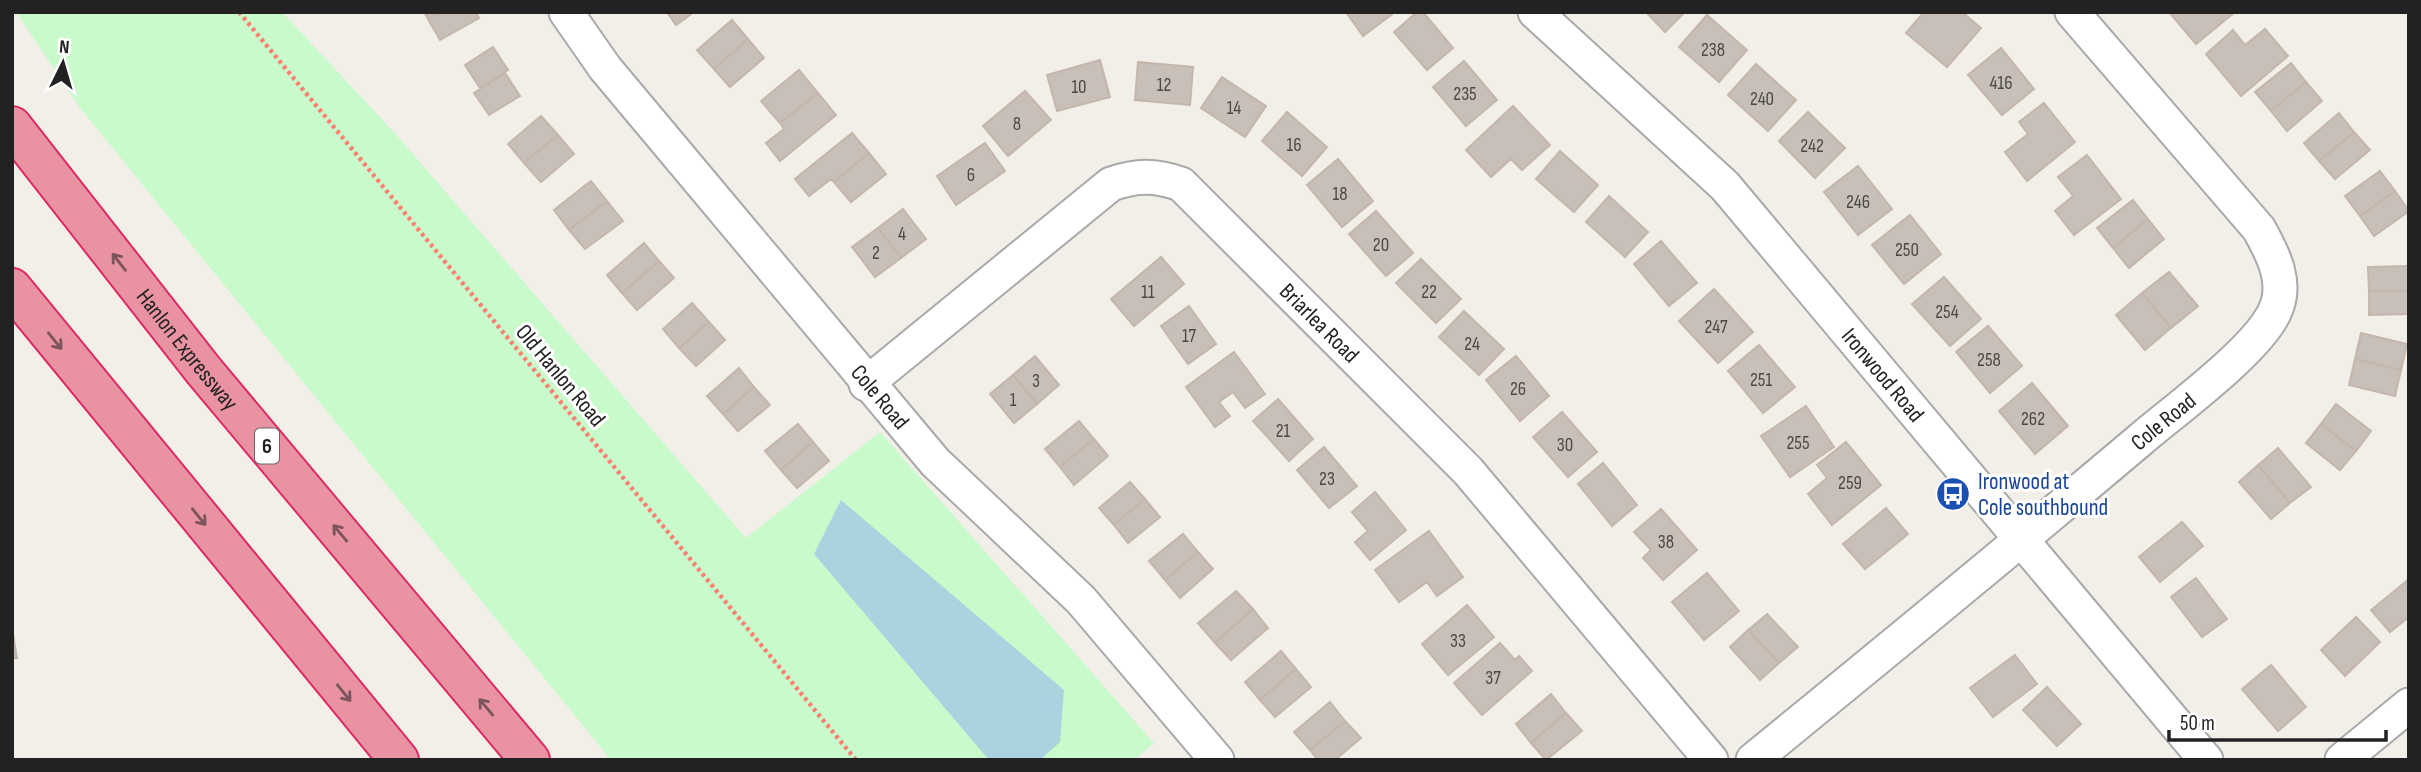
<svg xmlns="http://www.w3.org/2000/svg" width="2421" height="772" font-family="'Sofia Sans Condensed',sans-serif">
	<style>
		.park { fill: #c8facc }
		.water { fill: #aad3df }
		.building { fill: #c7bfb8; stroke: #c4b6ab; stroke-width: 2 }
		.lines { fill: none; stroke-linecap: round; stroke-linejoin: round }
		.minor-casing { stroke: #a9a9a9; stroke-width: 37 }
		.highway-casing { stroke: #dc2a67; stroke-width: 42 }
		.path { stroke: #fa8072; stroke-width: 4.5; stroke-dasharray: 3.5 3.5; stroke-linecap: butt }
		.minor { stroke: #fff; stroke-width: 33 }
		.highway { stroke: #e892a2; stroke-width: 38 }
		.oneway { stroke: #7b545c }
		.labels { text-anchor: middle; stroke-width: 6; stroke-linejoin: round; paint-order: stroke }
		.number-label { font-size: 19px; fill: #4b4948 }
		.shield { fill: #fff; stroke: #646464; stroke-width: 2 }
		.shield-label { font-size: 21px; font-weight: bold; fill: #222 }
		.street-label { font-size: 23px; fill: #222; stroke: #fff }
		.transit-label { font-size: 23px; fill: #164399; stroke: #fff; text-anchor: start }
	</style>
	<rect width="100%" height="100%" fill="#f2efe9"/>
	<path class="park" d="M 16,12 L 282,12 L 392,130 L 746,538 L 880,432 L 1154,743 L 1134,760 L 611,760 L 80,108 Z"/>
	<path class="water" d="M 841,500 L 1064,690 L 1060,742 L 1040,760 L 989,760 L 814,554 Z"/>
	<path class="building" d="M 424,12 L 440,12 L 428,19 Z
		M 440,12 L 476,12 L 479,18 L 440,40 L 428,19 Z
		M 667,12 L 694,12 L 676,25 Z
		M 1346,12 L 1395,12 L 1363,36 Z
		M 1417,12 L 1423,12 L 1453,48 L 1427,70 L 1394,32 Z
		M 1646,12 L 1685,12 L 1665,32 Z
		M 1924,12 L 1962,12 L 1981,28 L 1947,67 L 1906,33 Z
		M 2169,12 L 2235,12 L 2196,44 Z
		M 1707,15 L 1747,50 L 1719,82 L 1679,47 Z
		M 732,20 L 748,39 L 714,69 L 697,50 Z
		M 2265,29 L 2288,56 L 2241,96 L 2206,54 L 2233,30 L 2245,45 Z
		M 748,39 L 764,58 L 730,87 L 714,69 Z
		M 493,47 L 508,70 L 480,88 L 465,65 Z
		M 2001,48 L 2034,89 L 2002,115 L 1968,75 Z
		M 1100,60 L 1110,97 L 1057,111 L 1047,75 Z
		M 1464,61 L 1497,100 L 1466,126 L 1433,87 Z
		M 1138,62 L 1193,67 L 1190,105 L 1135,100 Z
		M 2291,63 L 2306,82 L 2271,111 L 2255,92 Z
		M 1756,64 L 1796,100 L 1768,131 L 1728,95 Z
		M 799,70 L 818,93 L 780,123 L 761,101 Z
		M 505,73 L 520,96 L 489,115 L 474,93 Z
		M 1222,77 L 1266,106 L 1245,137 L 1201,108 Z
		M 2306,82 L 2322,101 L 2287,131 L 2271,111 Z
		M 1025,91 L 1051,120 L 1008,156 L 983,126 Z
		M 818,93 L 836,115 L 780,161 L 766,143 L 784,129 L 780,123 Z
		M 2044,103 L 2075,142 L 2027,181 L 2005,152 L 2028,134 L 2019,122 Z
		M 1513,106 L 1550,145 L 1522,170 L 1511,159 L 1491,177 L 1466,150 Z
		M 1287,112 L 1327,147 L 1302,176 L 1262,141 Z
		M 1808,112 L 1845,148 L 1815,178 L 1779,141 Z
		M 2339,113 L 2354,132 L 2319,161 L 2304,143 Z
		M 541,116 L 558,135 L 524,163 L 508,144 Z
		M 2354,132 L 2370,150 L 2335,179 L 2319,161 Z
		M 852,133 L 869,153 L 834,182 L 831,179 L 809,196 L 795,179 Z
		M 558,135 L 574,154 L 541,182 L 524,163 Z
		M 985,143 L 1005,171 L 956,205 L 937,176 Z
		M 1560,151 L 1598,185 L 1574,212 L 1536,179 Z
		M 869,153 L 886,174 L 851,202 L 834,182 Z
		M 2087,155 L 2121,199 L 2074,235 L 2055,211 L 2073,196 L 2058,177 Z
		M 1338,159 L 1373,201 L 1342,227 L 1307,185 Z
		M 1858,166 L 1892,209 L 1858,235 L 1824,192 Z
		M 2380,171 L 2395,191 L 2360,216 L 2345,196 Z
		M 591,181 L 607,201 L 569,230 L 554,210 Z
		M 2395,191 L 2409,211 L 2374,236 L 2360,216 Z
		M 1609,196 L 1648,232 L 1625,257 L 1586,222 Z
		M 2133,200 L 2148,219 L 2113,248 L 2097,228 Z
		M 607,201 L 623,221 L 585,249 L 569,230 Z
		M 903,209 L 926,239 L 901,258 L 878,228 Z
		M 1376,211 L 1413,253 L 1386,276 L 1349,234 Z
		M 1910,215 L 1941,254 L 1904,284 L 1872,245 Z
		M 2148,219 L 2164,239 L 2129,268 L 2113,248 Z
		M 878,228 L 901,258 L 875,277 L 852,247 Z
		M 1661,241 L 1697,283 L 1669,306 L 1634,264 Z
		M 644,243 L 659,261 L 622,293 L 607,275 Z
		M 1161,257 L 1184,284 L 1134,326 L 1111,299 Z
		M 1421,259 L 1461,299 L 1436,323 L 1396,283 Z
		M 659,261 L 674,278 L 637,310 L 622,293 Z
		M 2409,266 L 2409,291 L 2369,291 L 2368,267 Z
		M 2169,272 L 2198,306 L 2171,328 L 2142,293 Z
		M 1944,277 L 1981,319 L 1950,346 L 1912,304 Z
		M 1714,289 L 1753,332 L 1718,363 L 1679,321 Z
		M 2369,291 L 2409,291 L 2409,314 L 2369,315 Z
		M 2142,293 L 2171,328 L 2145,350 L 2116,315 Z
		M 692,303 L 709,322 L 679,348 L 663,329 Z
		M 1189,306 L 1216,344 L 1188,364 L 1161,326 Z
		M 1464,311 L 1504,349 L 1479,375 L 1439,337 Z
		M 709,322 L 725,340 L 696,366 L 679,348 Z
		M 1988,326 L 2022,366 L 1990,393 L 1956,352 Z
		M 2361,333 L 2407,344 L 2401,370 L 2355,359 Z
		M 1759,345 L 1795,387 L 1763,413 L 1728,371 Z
		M 1234,352 L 1265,394 L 1245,408 L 1233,392 L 1219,402 L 1230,416 L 1215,427 L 1186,387 Z
		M 1035,356 L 1059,385 L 1037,404 L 1013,375 Z
		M 1516,356 L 1549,396 L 1520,421 L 1486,380 Z
		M 2355,359 L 2401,370 L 2395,396 L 2349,385 Z
		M 739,368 L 754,387 L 723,414 L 707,396 Z
		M 1013,375 L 1037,404 L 1014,423 L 990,394 Z
		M 2032,383 L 2068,426 L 2035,454 L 1999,411 Z
		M 754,387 L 770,405 L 738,431 L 723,414 Z
		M 1278,399 L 1313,439 L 1289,461 L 1253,421 Z
		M 2336,404 L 2371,431 L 2356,451 L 2321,424 Z
		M 1806,406 L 1834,447 L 1790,477 L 1761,436 Z
		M 1562,412 L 1597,452 L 1568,477 L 1533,437 Z
		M 1079,421 L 1094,439 L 1060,467 L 1045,449 Z
		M 798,424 L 813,442 L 781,470 L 765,451 Z
		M 2321,424 L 2356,451 L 2340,470 L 2306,443 Z
		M 1094,439 L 1108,456 L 1074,485 L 1060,467 Z
		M 813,442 L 829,461 L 797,488 L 781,470 Z
		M 1846,442 L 1881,485 L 1832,525 L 1808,494 L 1827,478 L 1817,465 Z
		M 1324,447 L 1357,486 L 1329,508 L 1297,470 Z
		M 2278,448 L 2311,487 L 2290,503 L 2258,465 Z
		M 1603,463 L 1637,505 L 1612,526 L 1578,484 Z
		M 2258,465 L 2290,503 L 2271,519 L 2239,482 Z
		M 1130,482 L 1145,499 L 1114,525 L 1099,508 Z
		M 1375,492 L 1406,530 L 1370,560 L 1355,542 L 1368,531 L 1352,512 Z
		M 1145,499 L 1160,517 L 1128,543 L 1114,525 Z
		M 1886,508 L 1908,534 L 1865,569 L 1843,544 Z
		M 1661,509 L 1697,550 L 1663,580 L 1643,558 L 1651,550 L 1634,532 Z
		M 2182,522 L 2203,546 L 2160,582 L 2139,557 Z
		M 1429,531 L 1463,577 L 1437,596 L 1427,582 L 1399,602 L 1375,570 Z
		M 1183,534 L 1198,552 L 1165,580 L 1149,561 Z
		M 1198,552 L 1213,569 L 1180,598 L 1165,580 Z
		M 1707,573 L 1739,611 L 1704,640 L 1672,602 Z
		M 2196,578 L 2227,619 L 2202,637 L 2171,597 Z
		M 2409,579 L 2409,617 L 2390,632 L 2371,610 Z
		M 1236,591 L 1253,609 L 1215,643 L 1198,623 Z
		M 1467,605 L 1494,637 L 1448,675 L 1422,644 Z
		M 1253,609 L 1268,628 L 1231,660 L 1215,643 Z
		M 1767,614 L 1798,647 L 1779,663 L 1748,630 Z
		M 2356,617 L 2380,642 L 2345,676 L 2321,650 Z
		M 12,628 L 17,658 L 12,659 Z
		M 1748,630 L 1779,663 L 1760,680 L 1730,647 Z
		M 1500,643 L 1515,660 L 1519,656 L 1532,671 L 1482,715 L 1454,683 Z
		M 1281,651 L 1296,669 L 1260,700 L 1245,682 Z
		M 2015,655 L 2037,684 L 1993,717 L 1970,688 Z
		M 2271,665 L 2306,707 L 2278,731 L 2242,689 Z
		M 1296,669 L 1311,687 L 1275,717 L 1260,700 Z
		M 2047,687 L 2081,724 L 2057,746 L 2023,710 Z
		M 1551,694 L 1566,713 L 1531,743 L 1516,724 Z
		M 1330,702 L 1345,721 L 1310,750 L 1294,732 Z
		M 1566,713 L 1582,731 L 1546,760 L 1531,743 Z
		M 1345,721 L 1361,738 L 1335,760 L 1318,760 L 1310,750 Z"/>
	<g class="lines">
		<g class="minor-casing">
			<g id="minor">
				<path id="s1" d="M 566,12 L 605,68 L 935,462 L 1081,600 L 1217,760"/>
				<path id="s2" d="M 1535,12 L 1725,186 L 2206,760"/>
				<path id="s3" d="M 866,384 L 1111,184 C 1137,175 1155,175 1181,184 L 1468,471 L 1711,760"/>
				<path id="s4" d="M 1753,760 C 1883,654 2012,548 2140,440 C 2175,410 2255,352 2274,313 C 2289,284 2273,254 2259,229 L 2072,12"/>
				<path d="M 2342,760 L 2409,705"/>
			</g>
		</g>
		<g class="highway-casing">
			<g id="highway">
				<path id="s5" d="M 12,126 L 204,371 L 530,760"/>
				<path d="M 12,288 L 399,760"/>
			</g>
		</g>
		<path class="path" d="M 239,12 L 856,760"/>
		<use href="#minor" class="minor"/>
		<use href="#highway" class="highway"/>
	</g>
	<defs><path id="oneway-shaft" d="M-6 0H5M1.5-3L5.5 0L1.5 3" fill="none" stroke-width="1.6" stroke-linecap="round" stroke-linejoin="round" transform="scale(1.75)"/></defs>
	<g class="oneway">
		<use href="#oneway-shaft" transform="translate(119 262) rotate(-128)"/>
		<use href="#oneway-shaft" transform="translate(55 341) rotate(51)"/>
		<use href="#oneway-shaft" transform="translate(199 517) rotate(51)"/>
		<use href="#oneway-shaft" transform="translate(340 533) rotate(-130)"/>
		<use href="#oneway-shaft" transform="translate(344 693) rotate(51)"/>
		<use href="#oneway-shaft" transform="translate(486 707) rotate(-130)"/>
	</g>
	<defs>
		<g id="bus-disc" transform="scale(1.75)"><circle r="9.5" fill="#1a4fb4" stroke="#fff"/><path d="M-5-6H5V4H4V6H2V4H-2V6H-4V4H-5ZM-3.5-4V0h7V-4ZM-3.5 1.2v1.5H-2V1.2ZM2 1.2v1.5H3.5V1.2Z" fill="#fff"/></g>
	</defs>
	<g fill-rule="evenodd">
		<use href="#bus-disc" x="1953" y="494"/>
	</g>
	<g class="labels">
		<g class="number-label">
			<text x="1713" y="56">238</text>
			<text x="2001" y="89">416</text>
			<text x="1164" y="91">12</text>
			<text x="1079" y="93">10</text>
			<text x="1465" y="100">235</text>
			<text x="1762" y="105">240</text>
			<text x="1234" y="114">14</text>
			<text x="1017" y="130">8</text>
			<text x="1294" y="151">16</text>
			<text x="1812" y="152">242</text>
			<text x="971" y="181">6</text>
			<text x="1340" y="200">18</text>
			<text x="1858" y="208">246</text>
			<text x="902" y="240">4</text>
			<text x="1381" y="251">20</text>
			<text x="1907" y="256">250</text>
			<text x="876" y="259">2</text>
			<text x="1148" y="298">11</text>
			<text x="1429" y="298">22</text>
			<text x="1947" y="318">254</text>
			<text x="1716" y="333">247</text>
			<text x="1189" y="342">17</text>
			<text x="1472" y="350">24</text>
			<text x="1989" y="366">258</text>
			<text x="1761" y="386">251</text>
			<text x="1036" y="387">3</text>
			<text x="1518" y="395">26</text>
			<text x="1013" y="406">1</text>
			<text x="2033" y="425">262</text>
			<text x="1283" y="437">21</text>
			<text x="1798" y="449">255</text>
			<text x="1565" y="451">30</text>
			<text x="1327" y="485">23</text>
			<text x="1850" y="489">259</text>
			<text x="1666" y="548">38</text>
			<text x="1458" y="647">33</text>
			<text x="1493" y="684">37</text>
		</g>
		<rect class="shield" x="255" y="428.5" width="24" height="35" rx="5"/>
		<g class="shield-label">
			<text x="267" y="453">6</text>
		</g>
		<g class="street-label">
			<text dy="8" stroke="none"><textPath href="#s3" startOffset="584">Briarlea Road</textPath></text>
			<text dy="8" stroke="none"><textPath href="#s5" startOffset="284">Hanlon Expressway</textPath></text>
			<text dy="8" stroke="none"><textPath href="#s2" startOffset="504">Ironwood Road</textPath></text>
			<text transform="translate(561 375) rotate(50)" y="8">Old Hanlon Road</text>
			<text dy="8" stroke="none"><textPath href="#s1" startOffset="497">Cole Road</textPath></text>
			<text dy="8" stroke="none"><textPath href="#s4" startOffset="532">Cole Road</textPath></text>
		</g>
		<g class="transit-label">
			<text x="1978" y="489">Ironwood at<tspan x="1978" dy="26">Cole southbound</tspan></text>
		</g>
	</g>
	<rect width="2421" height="772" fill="none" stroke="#222222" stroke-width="28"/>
	<g transform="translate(63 63) rotate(5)" stroke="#ffffff" stroke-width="5" paint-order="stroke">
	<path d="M0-5L12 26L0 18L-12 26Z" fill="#222222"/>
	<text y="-10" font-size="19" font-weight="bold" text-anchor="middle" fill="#222222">N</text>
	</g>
	<path d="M2169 730v10h217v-10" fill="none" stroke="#222222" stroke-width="3.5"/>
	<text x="2180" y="730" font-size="21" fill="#222222" stroke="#ffffff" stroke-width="5" paint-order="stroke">50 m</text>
</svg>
